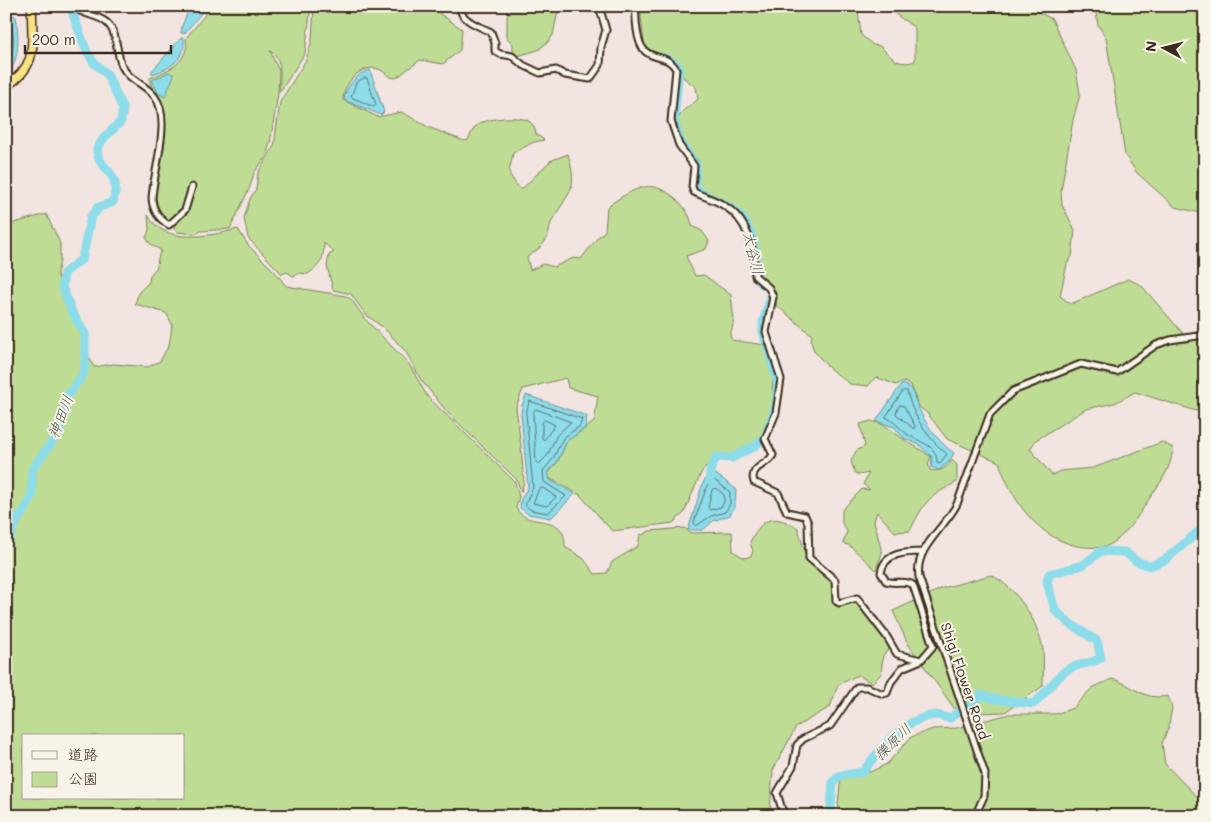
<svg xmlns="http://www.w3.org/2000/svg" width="1211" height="822" font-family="Mali,'Klee One',sans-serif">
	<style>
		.green { fill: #bedc94; stroke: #7c8359; fill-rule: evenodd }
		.water { fill: #8ddce9; stroke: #6c9598 }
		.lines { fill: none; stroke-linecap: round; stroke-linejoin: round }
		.shore { stroke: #5c716f; stroke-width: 1 }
		.river { stroke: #8ddce9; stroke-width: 9 }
		.minor-casing { stroke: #3b2a1e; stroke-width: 9 }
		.highway-casing { stroke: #3b2a1e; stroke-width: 11 }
		.minor { stroke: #f7f3e8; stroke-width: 5 }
		.highway { stroke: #f8e281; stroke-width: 8 }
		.labels { text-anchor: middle; stroke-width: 4; stroke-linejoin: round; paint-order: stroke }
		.street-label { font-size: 14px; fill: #3b2a1e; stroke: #f7f3e8 }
		.water-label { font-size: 15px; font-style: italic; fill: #505651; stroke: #f7f3e8 }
	</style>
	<rect width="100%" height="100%" fill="#f2e4e1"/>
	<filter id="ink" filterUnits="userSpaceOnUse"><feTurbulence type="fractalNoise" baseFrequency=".02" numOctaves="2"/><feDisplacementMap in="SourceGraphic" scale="10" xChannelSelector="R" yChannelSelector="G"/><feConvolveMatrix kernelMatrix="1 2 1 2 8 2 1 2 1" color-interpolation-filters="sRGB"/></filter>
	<g filter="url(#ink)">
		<path class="green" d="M 206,6 L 311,6 L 305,53 L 280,92 C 279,78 284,58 270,51 L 279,71 L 278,94 L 270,143 L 266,156 L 254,173 L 250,187 L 230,229 L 201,231 L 195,234 L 177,232 L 157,208 L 155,200 L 165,123 C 165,115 164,107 160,99 C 156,91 149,88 150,78 C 169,70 190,62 186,38 L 205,15 Z
			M 314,6 L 436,6 L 440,14 L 462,29 L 460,50 L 443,64 L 420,60 L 396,78 C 388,78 385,71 378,69 C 360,64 343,84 343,100 L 378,117 L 402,112 L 428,127 L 464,141 L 468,140 C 470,136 473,129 476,126 C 484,118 519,115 529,121 C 534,125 535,129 536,134 L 544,140 L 534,142 L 513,153 C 509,175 505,170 521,190 L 550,161 L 568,154 C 579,193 568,191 551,223 C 549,227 550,233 547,238 C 543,246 535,252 527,257 L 530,270 L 543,264 L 554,267 L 573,258 L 581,259 L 598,237 L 605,231 L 607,207 C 617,199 633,189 645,187 C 664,183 690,207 692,226 L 702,231 L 709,241 L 706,249 L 686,256 L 695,276 L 704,275 L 731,295 L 734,321 L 730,336 L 732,340 L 765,345 L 775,373 L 772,387 L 775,402 L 763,435 L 757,442 L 733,455 L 716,455 L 701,473 L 684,513 L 673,523 L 612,531 L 580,495 L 549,478 L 548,474 L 558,461 L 567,441 L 594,422 L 598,396 L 568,388 L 566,378 L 523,389 L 516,407 L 521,447 L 524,482 L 521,492 L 517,480 L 449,414 L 421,380 L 406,352 L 384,328 L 366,315 L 351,294 L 333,290 L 327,266 L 329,255 L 334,252 L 324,243 C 324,259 321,265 308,274 L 300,273 L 293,276 L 287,272 L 282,274 L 248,238 L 244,218 L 250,199 L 256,189 L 258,173 L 274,146 L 280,102 L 306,60 L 312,40 Z
			M 506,6 L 559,6 L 553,35 L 548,42 L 538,50 L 517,56 L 513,54 L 513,44 L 507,38 L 507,16 L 510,14 L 510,9 L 506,8 Z
			M 640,6 L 852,6 L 858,10 L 861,35 L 873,45 L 880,46 C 891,57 898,67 915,61 L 915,28 L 894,13 L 891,6 L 1022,6 L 1030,8 L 1052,19 L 1076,70 L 1080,94 L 1073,120 L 1061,191 L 1062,205 L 1075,230 L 1072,256 L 1067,264 L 1060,296 L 1071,304 L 1128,279 L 1141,285 L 1186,337 L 1205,328 L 1205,404 L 1196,411 L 1135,392 L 1115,403 L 1086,409 L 1036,440 L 1030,449 L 1052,475 L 1060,471 L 1093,468 L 1162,442 L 1173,448 C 1170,473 1160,482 1147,502 C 1139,515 1124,538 1109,545 C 1102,549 1091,547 1083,547 C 1039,541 1012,501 999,462 L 947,439 L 928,414 L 918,406 L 911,385 L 904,382 L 896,385 L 876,377 L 868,386 L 850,384 L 829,368 L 814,351 L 811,342 L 812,335 L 776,305 C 775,284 764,287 759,272 C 758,267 760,261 759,256 C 752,215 734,203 698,188 L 699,161 C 688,148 666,126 685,109 C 689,106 694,103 698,99 L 696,87 L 684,78 L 677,61 L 648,49 L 644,44 Z
			M 1095,6 L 1205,6 L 1205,214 L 1175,207 L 1137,173 L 1125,155 L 1106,38 L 1098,25 Z
			M 46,214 L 60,243 L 60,261 L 57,274 L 71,316 L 85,338 L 85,350 L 94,367 L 114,364 L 148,367 L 160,361 L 169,345 L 171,333 L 172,324 L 166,313 L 135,304 L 139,292 L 149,282 L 150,275 L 157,267 L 158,258 L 161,250 L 151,245 L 146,238 L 149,230 L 148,215 C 164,246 210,236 238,229 L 248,245 L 276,273 L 286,286 L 346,296 L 352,300 L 364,318 L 409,364 L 427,396 L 515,482 L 519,497 L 516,508 C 528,531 566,509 565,547 L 583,558 L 595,574 L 607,573 L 612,562 L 638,546 L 640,534 L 643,535 L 649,531 L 685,528 L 690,533 L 732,532 L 733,551 L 744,558 L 751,556 L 753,551 L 750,542 C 763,516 774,514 798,528 L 806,557 L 831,578 L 834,584 L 834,602 L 858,600 L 882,632 L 889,649 L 883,655 L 881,674 L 872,683 L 858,675 L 838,685 L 830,707 L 796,727 L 773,770 L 770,811 L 773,816 L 6,816 L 6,235 L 9,234 L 14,223 ZM 24,736 L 184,736 L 184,798 L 24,798 Z
			M 871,421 C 889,425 891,431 905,440 C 914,446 922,450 931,457 L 928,464 L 930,470 C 940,472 946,469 952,460 L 957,465 L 957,482 C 928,497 924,502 910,531 L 895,532 L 877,512 L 874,521 L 882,553 L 876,570 L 850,546 L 843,543 L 847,531 L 842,523 L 842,510 L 862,489 L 870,490 L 863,484 L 869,473 L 859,475 L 855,473 L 851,461 L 856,451 L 865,446 L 860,424 Z
			M 991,575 C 1015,586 1040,623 1043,651 C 1044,662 1043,675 1043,686 L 1005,712 L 976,713 L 954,708 L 908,644 L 893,611 L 943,588 Z
			M 1112,679 C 1135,685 1142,701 1168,696 L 1172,708 L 1168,729 L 1162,743 L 1165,764 L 1197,797 L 1205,796 L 1205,816 L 841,816 L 838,804 L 841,776 L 855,771 L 870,772 L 887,764 L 911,737 L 933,729 L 957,728 L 1009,714 L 1056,714 L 1073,708 L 1092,688 Z"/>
		<path class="water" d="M 190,6 L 203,6 L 203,11 L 184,34 L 181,33 L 182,26 Z
			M 6,10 L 16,17 C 19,37 20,61 6,77 Z
			M 181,38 L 184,38 C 186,59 171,68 153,74 L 151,72 Z
			M 370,70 L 384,112 L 381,115 L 344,100 C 345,87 357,73 370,70 Z
			M 169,72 L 174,75 L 165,97 L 158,93 L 152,80 Z
			M 904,384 L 912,389 C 918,413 933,438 954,453 L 949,462 L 939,470 L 931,467 L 932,457 L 919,445 L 904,438 L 894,427 L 876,421 L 901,385 Z
			M 526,395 L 587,416 L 585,428 L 567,441 L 557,462 L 548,472 L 550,480 L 575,494 L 551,518 L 528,514 L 520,508 L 521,499 L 528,487 L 521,414 L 522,405 Z
			M 710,470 L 736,489 L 735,505 L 730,515 L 713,521 L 703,530 L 688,530 L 703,483 Z"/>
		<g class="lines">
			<path class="shore" d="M 6,16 C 17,25 14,58 6,69
				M 364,78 L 367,78 L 376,105 L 374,107 L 351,97 L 356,83 Z
				M 903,391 L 907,391 C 912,415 928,439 947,454 L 940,463 L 937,462 C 937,444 918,442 907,434 C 899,428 895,422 886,417 Z
				M 530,401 L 582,419 L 580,426 L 563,438 L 553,459 L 543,471 L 544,482 L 566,496 L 548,513 L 531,510 L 525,505 L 533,487 L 526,413 Z
				M 900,405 L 904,406 L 915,426 L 914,429 L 896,414 Z
				M 536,409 L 571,422 L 557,435 L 547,456 L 539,464 L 536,462 L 533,413 Z
				M 545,420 L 555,425 L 544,440 L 542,438 L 542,423 Z
				M 710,479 L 713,479 L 730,492 L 730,504 L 725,512 L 711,516 L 696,526 L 694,523 Z
				M 543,488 L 556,497 L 547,506 L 533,503 L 539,489 Z
				M 716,488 L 724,495 L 724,502 L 721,507 L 710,510 L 708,507 L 712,490 Z"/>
			<path class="river" d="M 663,57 L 675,63 L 679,68 L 674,122 L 681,143 L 696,165 L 695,188 C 711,202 731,202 744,220 C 751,230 754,243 756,254 C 758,264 754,276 762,284
				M 710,481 L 710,471 L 716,457 L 732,458 L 756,445 L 765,437 L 775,409 L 778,383 L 763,332 L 763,322 L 771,296
				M 6,546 L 18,519 L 28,505 L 32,495 L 32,469 L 58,434 L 64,416 L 67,396 L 82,376 L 85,367 L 85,334 L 72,312 L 62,286 L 64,273 L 82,259 L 91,216 L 96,212 L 97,208 L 113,202 C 123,169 98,172 97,149 L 103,139 L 121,121 L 123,109 L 107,74 L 94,63 L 86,50 L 70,6
				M 830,816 L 833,782 L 839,776 L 863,772 C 879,749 905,718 935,715 C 940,715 945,718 950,718 L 981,695 L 994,699 L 1033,704 C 1039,701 1056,678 1064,672 C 1074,663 1090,665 1101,658 L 1097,641 L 1069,623 L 1055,610 L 1047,582 L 1049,574 L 1083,565 L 1101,551 L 1125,552 L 1136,561 L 1150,566 L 1165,560 L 1205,526"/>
			<g class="minor-casing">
				<path id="minor" d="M 73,6 C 83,16 98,14 107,23 C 118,32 116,54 122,66 C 129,81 146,84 155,97 C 172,119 153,172 152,199 C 153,210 159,219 169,225 L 185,210 L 192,187
					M 459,6 C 461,21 479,26 491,32 L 495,43 L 495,51 L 500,54 L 512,56 L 523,65 L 540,73 L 556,70 L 565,75 L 590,79 L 600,65 L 601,47 L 606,30 L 599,6
					M 636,6 C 635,14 636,22 637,30 C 642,68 663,48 676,69 L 671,121 L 679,145 L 694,166 L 692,187 L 694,192 C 704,197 714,199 723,205 C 749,220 754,248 755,276 L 769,288 L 773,297 L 766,332 L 781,379 L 776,413 L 765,439 L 773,455 C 767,466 749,466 754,482 L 778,493 L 787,512 L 805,516 L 808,523 L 809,558 L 835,580 L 836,601 L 839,603 L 857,598 L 887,637 L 897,654 L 921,660
					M 784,816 L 777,793 L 793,766 L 797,745 L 803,739 L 830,726 L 857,687 L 867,687 L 883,694 L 887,693 L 891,682 L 902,668 L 921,660 L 933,646 L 913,585 C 904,579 896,585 886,581 L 881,573 C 884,552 906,552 923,552
					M 975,816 L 984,796 L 985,774 L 919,577 C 914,548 945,528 957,504 L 990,414 L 1013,391 L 1081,364 L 1117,372 L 1156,345 L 1170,340 L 1205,335"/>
			</g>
			<g class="highway-casing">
				<path id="highway" d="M 6,86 C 41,64 31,41 32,6"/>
			</g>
			<use href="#minor" class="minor"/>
			<use href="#highway" class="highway"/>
		</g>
	</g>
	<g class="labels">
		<g class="street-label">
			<text transform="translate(965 681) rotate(71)" y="5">Shigi Flower Road</text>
		</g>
		<g class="water-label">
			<text transform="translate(753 253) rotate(76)" y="5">大谷川</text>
			<text transform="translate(61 417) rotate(-69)" y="5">神田川</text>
			<text transform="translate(893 742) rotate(-44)" y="5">擽原川</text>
		</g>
	</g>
	<rect width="1211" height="822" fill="none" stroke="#f7f3e8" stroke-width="25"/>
	<rect x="12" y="12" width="1186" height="797" fill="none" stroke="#3b2a1e" stroke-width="2" filter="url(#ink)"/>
	<rect x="22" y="734" width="162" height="65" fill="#f7f3e8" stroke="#aca397"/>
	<rect x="32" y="751" width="25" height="8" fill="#f7f3e8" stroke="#aca397"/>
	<text x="68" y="760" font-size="15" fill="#3b2a1e">道路</text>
	<rect x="32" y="772" width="25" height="15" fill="#bedc94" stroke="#aca397"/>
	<text x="68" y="784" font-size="15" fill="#3b2a1e">公園</text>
	<g transform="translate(1164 48) rotate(277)" stroke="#f7f3e8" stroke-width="4" paint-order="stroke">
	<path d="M0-4L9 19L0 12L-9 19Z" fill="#3b2a1e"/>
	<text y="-8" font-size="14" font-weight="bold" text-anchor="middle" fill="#3b2a1e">N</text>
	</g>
	<path d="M25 45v8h146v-8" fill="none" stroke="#3b2a1e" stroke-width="2.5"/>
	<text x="32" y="45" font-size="15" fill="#3b2a1e" stroke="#f7f3e8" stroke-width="4" paint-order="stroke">200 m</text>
</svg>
